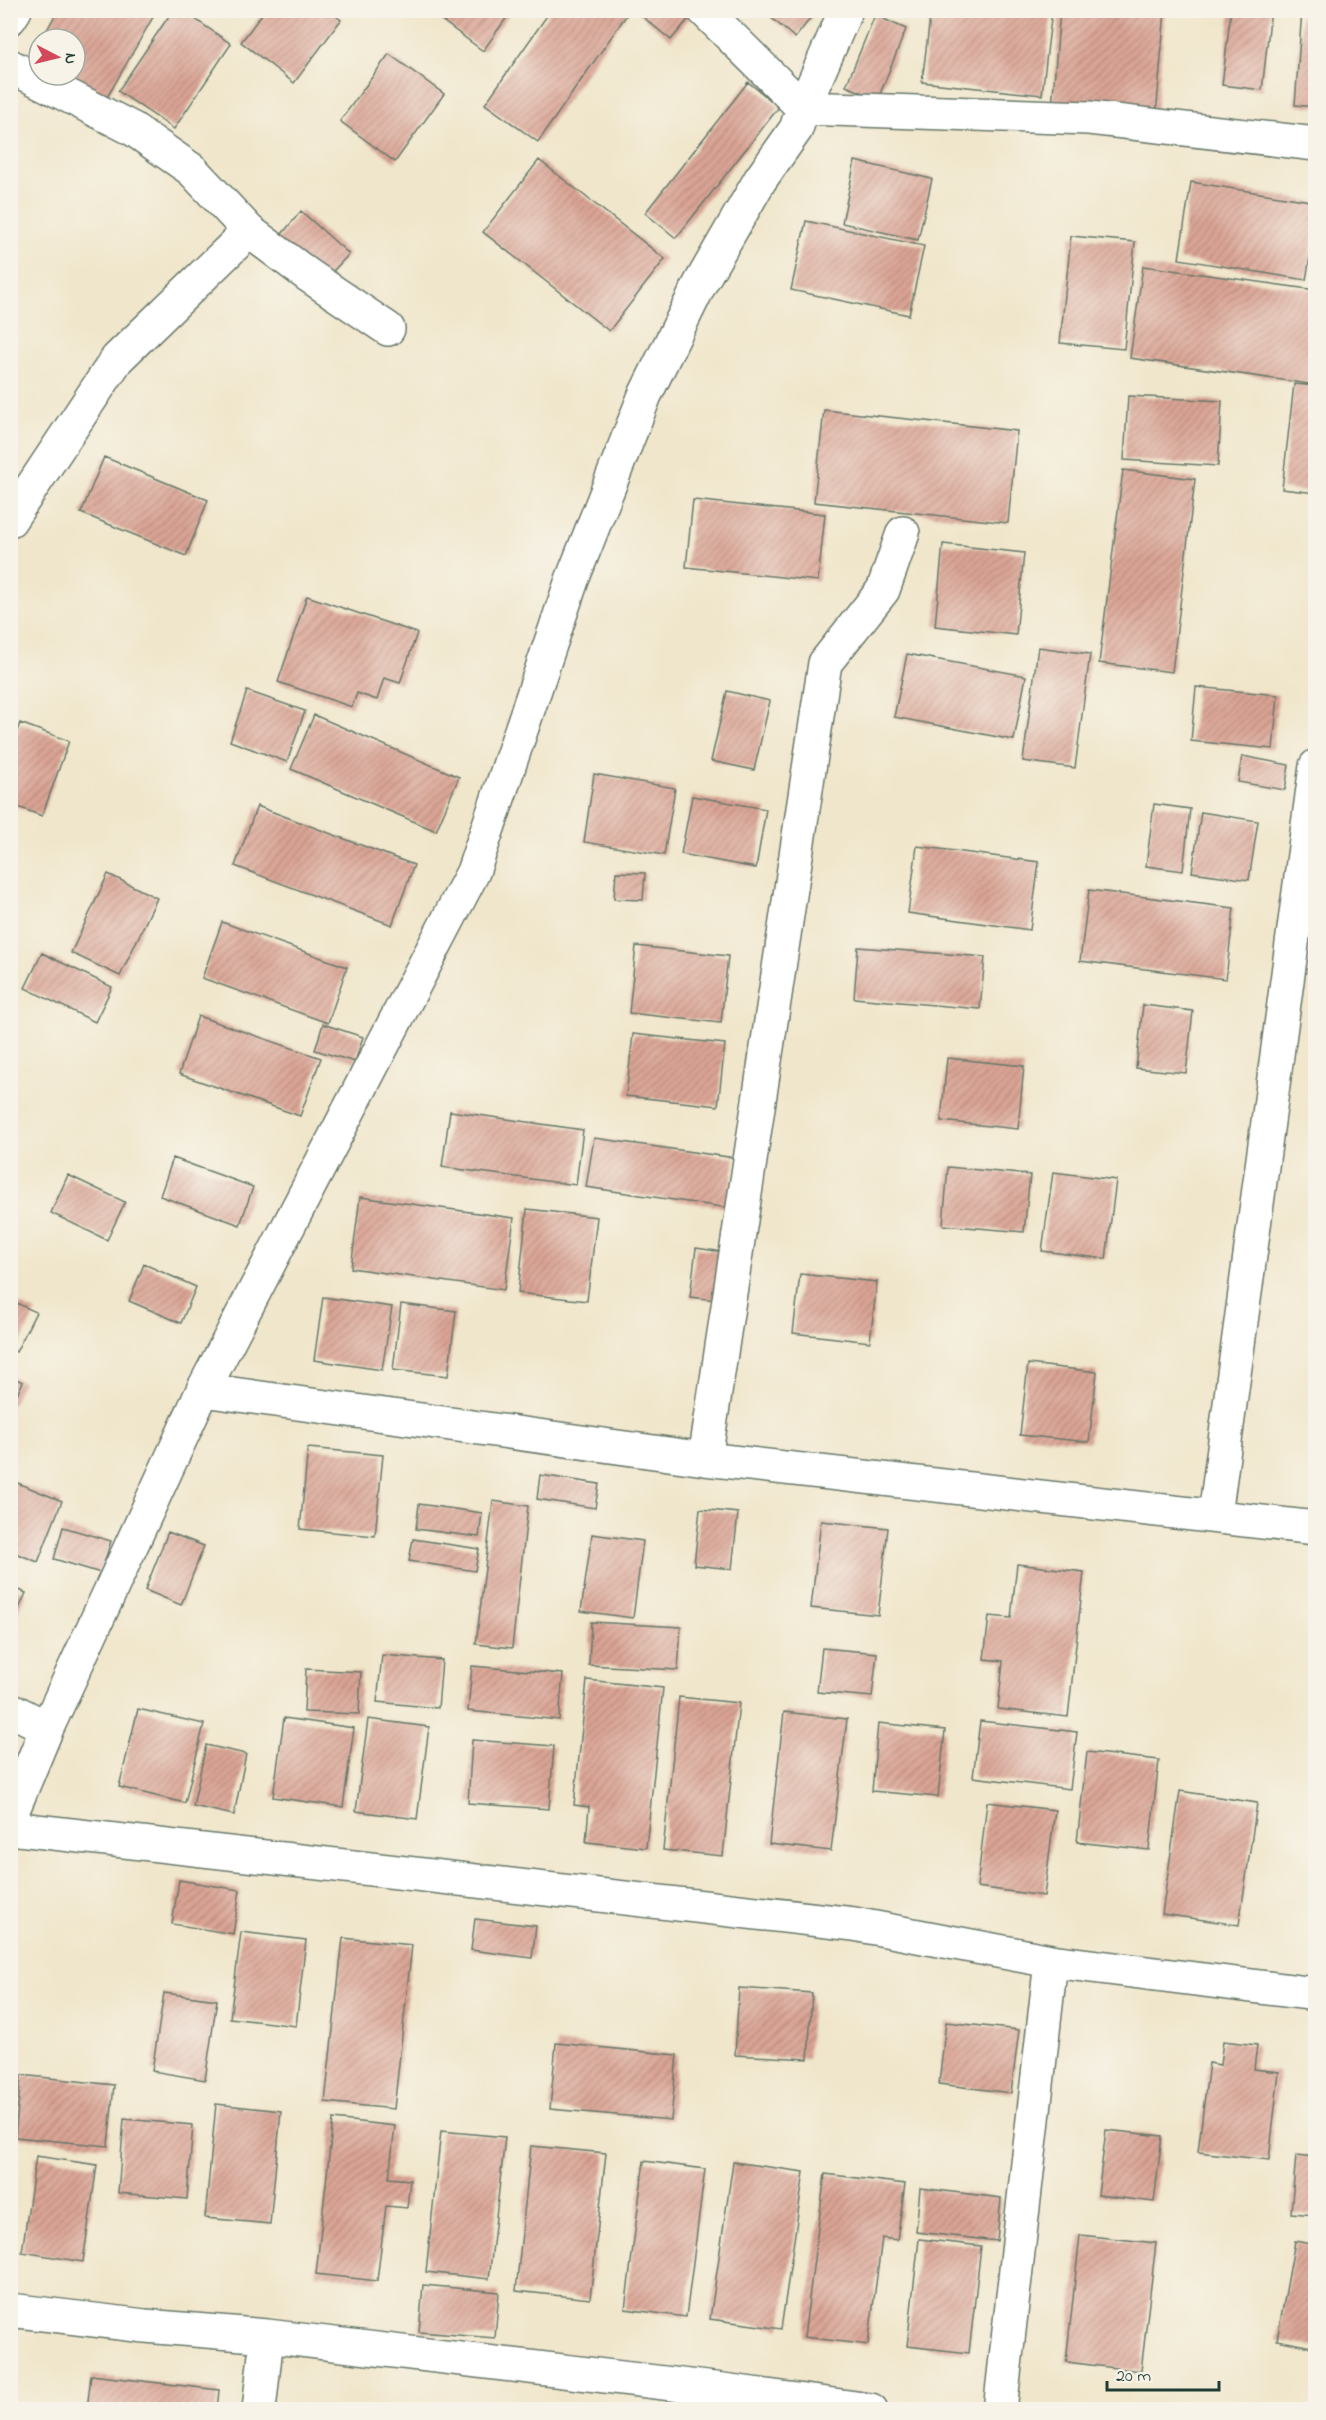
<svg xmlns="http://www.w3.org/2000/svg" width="1326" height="2420" font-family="'Indie Flower',sans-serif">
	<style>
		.building { fill: url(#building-hatch) }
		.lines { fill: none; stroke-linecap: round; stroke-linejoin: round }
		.street-casing { stroke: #687869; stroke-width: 36 }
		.street { stroke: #fff; stroke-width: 33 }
	</style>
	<defs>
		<pattern id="building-hatch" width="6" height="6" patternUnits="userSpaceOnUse" patternTransform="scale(1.5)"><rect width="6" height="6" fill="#dba495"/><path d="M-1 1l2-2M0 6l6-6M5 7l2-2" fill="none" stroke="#b1877a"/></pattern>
	</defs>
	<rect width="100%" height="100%" fill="#f7f3e8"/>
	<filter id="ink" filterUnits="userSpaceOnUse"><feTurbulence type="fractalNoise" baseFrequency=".0167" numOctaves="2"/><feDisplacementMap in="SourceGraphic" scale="12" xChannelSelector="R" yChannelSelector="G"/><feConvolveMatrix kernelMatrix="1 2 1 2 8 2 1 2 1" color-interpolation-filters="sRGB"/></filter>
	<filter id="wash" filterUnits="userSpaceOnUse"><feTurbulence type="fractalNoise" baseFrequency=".008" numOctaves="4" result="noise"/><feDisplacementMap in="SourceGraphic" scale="24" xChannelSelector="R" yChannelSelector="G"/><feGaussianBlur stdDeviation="1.35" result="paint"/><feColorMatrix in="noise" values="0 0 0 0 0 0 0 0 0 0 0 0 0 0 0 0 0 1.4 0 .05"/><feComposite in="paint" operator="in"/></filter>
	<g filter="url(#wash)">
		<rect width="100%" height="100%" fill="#f0e6cb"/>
		<g id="blocks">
			<path class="building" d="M 58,10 L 157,10 L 101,108 L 43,75 L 75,75 L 75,39 L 42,39 Z
				M 173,10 L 182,10 L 231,44 L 174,129 L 118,91 Z
				M 265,10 L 328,10 L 341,20 L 294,83 L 241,42 Z
				M 428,10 L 512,10 L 483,51 Z
				M 551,10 L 624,10 L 628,13 L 538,142 L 485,104 Z
				M 638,10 L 696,10 L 671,40 L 637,12 Z
				M 762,10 L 817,10 L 795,38 Z
				M 931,10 L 1052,10 L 1042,95 L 922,82 Z
				M 1060,10 L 1165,10 L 1156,116 L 1052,107 Z
				M 1231,10 L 1271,10 L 1262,90 L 1222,85 Z
				M 1302,10 L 1316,10 L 1316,107 L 1295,105 Z
				M 875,15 L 906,29 L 878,99 L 846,86 Z
				M 39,45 L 39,73 L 27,66 Z
				M 389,54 L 444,94 L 395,162 L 340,121 Z
				M 748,82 L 779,107 L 676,238 L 645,213 Z
				M 539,160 L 665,259 L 609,331 L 483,232 Z
				M 855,161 L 932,179 L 918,240 L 842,223 Z
				M 1191,182 L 1316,202 L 1316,222 L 1306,280 L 1179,259 Z
				M 301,211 L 349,254 L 324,281 L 277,240 Z
				M 806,221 L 924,246 L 909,315 L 791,290 Z
				M 1071,236 L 1135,242 L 1124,349 L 1060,343 Z
				M 1143,266 L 1316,290 L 1316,385 L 1130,358 Z
				M 1294,384 L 1316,386 L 1316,493 L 1282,489 Z
				M 1128,396 L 1222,401 L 1218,466 L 1124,460 Z
				M 824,410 L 1017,431 L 1008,523 L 814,502 Z
				M 104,457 L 208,500 L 186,556 L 81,513 Z
				M 1123,470 L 1195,479 L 1172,672 L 1099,663 Z
				M 693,500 L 825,514 L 818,581 L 686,567 Z
				M 943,544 L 1024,553 L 1016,635 L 935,626 Z
				M 307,596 L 417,633 L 400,683 L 384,678 L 377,700 L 357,693 L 352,707 L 278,682 Z
				M 1038,647 L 1090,654 L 1075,768 L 1023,761 Z
				M 907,654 L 1026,676 L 1014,740 L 894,717 Z
				M 1196,687 L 1278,695 L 1273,749 L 1191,741 Z
				M 247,691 L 305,711 L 287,762 L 230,741 Z
				M 727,691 L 770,701 L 754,770 L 711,761 Z
				M 314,715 L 459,777 L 436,831 L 291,769 Z
				M 20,723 L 69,741 L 42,816 L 10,804 L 10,750 Z
				M 1242,756 L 1289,765 L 1285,790 L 1238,782 Z
				M 594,774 L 675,788 L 664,855 L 584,842 Z
				M 692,796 L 766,809 L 756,868 L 681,854 Z
				M 1154,804 L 1190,809 L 1183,871 L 1146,866 Z
				M 257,806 L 414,865 L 392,925 L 235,866 Z
				M 1201,812 L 1258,821 L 1249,880 L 1192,872 Z
				M 917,846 L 1039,862 L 1030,930 L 908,913 Z
				M 616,872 L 645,873 L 643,900 L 614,899 Z
				M 108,874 L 157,898 L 120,976 L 71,953 Z
				M 1089,890 L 1234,908 L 1226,979 L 1080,961 Z
				M 222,922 L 347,967 L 328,1023 L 202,978 Z
				M 636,946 L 728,956 L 721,1023 L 629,1013 Z
				M 858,947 L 985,957 L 980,1009 L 854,998 Z
				M 42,953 L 112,987 L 95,1022 L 25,988 Z
				M 1143,1005 L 1193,1011 L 1186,1073 L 1136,1068 Z
				M 198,1016 L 321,1058 L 300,1116 L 179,1074 Z
				M 323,1024 L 363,1037 L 355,1062 L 315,1050 Z
				M 633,1034 L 725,1044 L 718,1106 L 626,1096 Z
				M 947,1058 L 1024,1066 L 1018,1129 L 941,1121 Z
				M 450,1111 L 583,1130 L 576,1185 L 442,1167 Z
				M 594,1138 L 735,1158 L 728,1208 L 586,1187 Z
				M 173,1158 L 253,1187 L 240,1225 L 160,1196 Z
				M 948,1167 L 1030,1175 L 1024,1232 L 943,1225 Z
				M 1053,1172 L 1116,1180 L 1106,1259 L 1042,1251 Z
				M 68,1175 L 125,1202 L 107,1240 L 51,1213 Z
				M 360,1197 L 514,1218 L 504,1290 L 351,1268 Z
				M 527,1209 L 597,1217 L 587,1301 L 518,1293 Z
				M 696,1248 L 723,1252 L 717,1300 L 690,1297 Z
				M 144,1264 L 196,1287 L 181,1323 L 129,1301 Z
				M 800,1274 L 877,1282 L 870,1342 L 793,1333 Z
				M 323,1297 L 392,1307 L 382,1370 L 314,1360 Z
				M 10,1300 L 36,1312 L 16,1352 L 10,1349 Z
				M 401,1304 L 456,1311 L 448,1376 L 393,1370 Z
				M 1028,1364 L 1097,1372 L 1089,1442 L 1020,1435 Z
				M 10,1376 L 23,1382 L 10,1408 Z
				M 308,1448 L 383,1455 L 375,1536 L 300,1529 Z
				M 540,1475 L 599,1484 L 595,1508 L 537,1499 Z
				M 10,1480 L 62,1501 L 38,1562 L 10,1551 Z
				M 493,1501 L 528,1506 L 512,1648 L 476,1644 Z
				M 419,1504 L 482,1513 L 479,1537 L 416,1529 Z
				M 700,1509 L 738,1513 L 732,1569 L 694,1565 Z
				M 821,1521 L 888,1528 L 878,1615 L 811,1608 Z
				M 63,1527 L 111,1541 L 101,1573 L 54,1559 Z
				M 168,1532 L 204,1546 L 181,1605 L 145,1590 Z
				M 592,1534 L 643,1541 L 633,1618 L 581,1611 Z
				M 413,1539 L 479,1549 L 475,1571 L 409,1561 Z
				M 1017,1564 L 1084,1572 L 1068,1717 L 998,1709 L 1003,1661 L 984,1659 L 989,1616 L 1011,1618 Z
				M 10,1586 L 26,1593 L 10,1629 Z
				M 591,1622 L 681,1627 L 678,1670 L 589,1665 Z
				M 822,1648 L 877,1653 L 872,1697 L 817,1692 Z
				M 382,1655 L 442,1660 L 438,1708 L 377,1702 Z
				M 472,1666 L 563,1674 L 559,1720 L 468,1711 Z
				M 306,1669 L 361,1672 L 359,1714 L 304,1712 Z
				M 587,1680 L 663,1688 L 646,1848 L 586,1842 L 589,1807 L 574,1805 Z
				M 679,1697 L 739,1703 L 723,1856 L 663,1850 Z
				M 138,1709 L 204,1724 L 185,1803 L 119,1787 Z
				M 784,1712 L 847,1719 L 831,1851 L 769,1844 Z
				M 284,1718 L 354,1728 L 343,1807 L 273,1797 Z
				M 368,1719 L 429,1727 L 417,1819 L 356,1811 Z
				M 980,1721 L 1077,1732 L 1070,1789 L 973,1777 Z
				M 878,1723 L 945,1730 L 938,1797 L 872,1791 Z
				M 472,1740 L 554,1746 L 549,1809 L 468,1803 Z
				M 206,1745 L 246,1754 L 234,1815 L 193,1806 Z
				M 1087,1752 L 1159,1760 L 1149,1850 L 1077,1842 Z
				M 1180,1791 L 1257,1803 L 1239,1925 L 1162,1914 Z
				M 987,1802 L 1055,1810 L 1044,1896 L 977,1887 Z
				M 179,1880 L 240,1890 L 233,1934 L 172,1924 Z
				M 475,1919 L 536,1926 L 532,1958 L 471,1950 Z
				M 241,1932 L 306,1940 L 296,2026 L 230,2018 Z
				M 343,1938 L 412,1945 L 394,2109 L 325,2102 Z
				M 739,1988 L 812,1993 L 808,2059 L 735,2055 Z
				M 164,1993 L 217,2000 L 205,2080 L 152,2071 Z
				M 946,2022 L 1019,2030 L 1011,2093 L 939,2084 Z
				M 1223,2041 L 1257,2045 L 1254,2069 L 1279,2072 L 1269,2160 L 1198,2152 L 1209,2063 L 1220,2065 Z
				M 556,2043 L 677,2055 L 671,2120 L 550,2109 Z
				M 21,2075 L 114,2085 L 108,2146 L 15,2137 Z
				M 216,2104 L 281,2111 L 270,2224 L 205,2218 Z
				M 124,2119 L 193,2125 L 187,2199 L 118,2193 Z
				M 333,2119 L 395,2126 L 389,2178 L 410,2180 L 407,2208 L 386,2206 L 377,2281 L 316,2274 Z
				M 1106,2130 L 1162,2136 L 1154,2202 L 1098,2195 Z
				M 441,2131 L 505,2137 L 489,2279 L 426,2272 Z
				M 531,2146 L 606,2153 L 590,2299 L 516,2291 Z
				M 1296,2155 L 1316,2157 L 1316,2215 L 1291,2213 Z
				M 36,2156 L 97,2165 L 83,2262 L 22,2252 Z
				M 644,2161 L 705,2169 L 686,2317 L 625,2309 Z
				M 733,2162 L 804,2172 L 781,2329 L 710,2319 Z
				M 825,2174 L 905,2184 L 897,2240 L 882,2238 L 868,2345 L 804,2337 Z
				M 920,2188 L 1001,2198 L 997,2241 L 916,2232 Z
				M 1080,2235 L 1156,2243 L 1141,2371 L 1066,2362 Z
				M 919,2239 L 981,2246 L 969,2353 L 907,2346 Z
				M 1295,2241 L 1316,2245 L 1316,2348 L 1277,2340 Z
				M 423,2285 L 499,2292 L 495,2338 L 419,2332 Z
				M 91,2375 L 219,2390 L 217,2410 L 87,2410 Z"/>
		</g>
	</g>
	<g filter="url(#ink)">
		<use href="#blocks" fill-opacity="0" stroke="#687869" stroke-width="1.5"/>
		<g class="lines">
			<g class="street-casing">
				<path id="street" d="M 704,10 L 803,108 L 1089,118 L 1316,144
					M 10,18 L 15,10
					M 10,66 L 133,129 L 192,170 L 249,231 L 308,275 L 388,329
					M 10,520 L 117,359 L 249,231
					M 203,1390 L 705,1459 L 1316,1528
					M 705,1459 L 825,663 L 883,590 L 903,533
					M 1215,1515 L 1316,766
					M 10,1709 L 47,1728
					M 10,1817 L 47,1728 L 203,1390 L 473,872 L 572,580 L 645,395 L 700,284 L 760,180 L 796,129 L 803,108 L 846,10
					M 10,1828 L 854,1924 L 1051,1961 L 1316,1994
					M 10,2310 L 145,2326 L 267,2336 L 723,2390 L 871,2410
					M 259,2410 L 267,2336
					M 1000,2410 L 1051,1961"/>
			</g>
			<use href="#street" class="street"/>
		</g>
	</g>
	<rect width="1326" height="2420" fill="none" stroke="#f7f3e8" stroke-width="36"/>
	<g transform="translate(57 57) rotate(97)"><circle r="28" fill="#f7f3e8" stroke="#a1aaa0" stroke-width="1.5"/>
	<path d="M0-4.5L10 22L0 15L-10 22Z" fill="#d1495b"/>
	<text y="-9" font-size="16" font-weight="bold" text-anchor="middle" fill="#1f3d34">N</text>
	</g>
	<path d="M1107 2381v9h112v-9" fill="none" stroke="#1f3d34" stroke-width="3"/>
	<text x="1116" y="2381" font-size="18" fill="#1f3d34" stroke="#f7f3e8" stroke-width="4.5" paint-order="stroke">20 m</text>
</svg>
